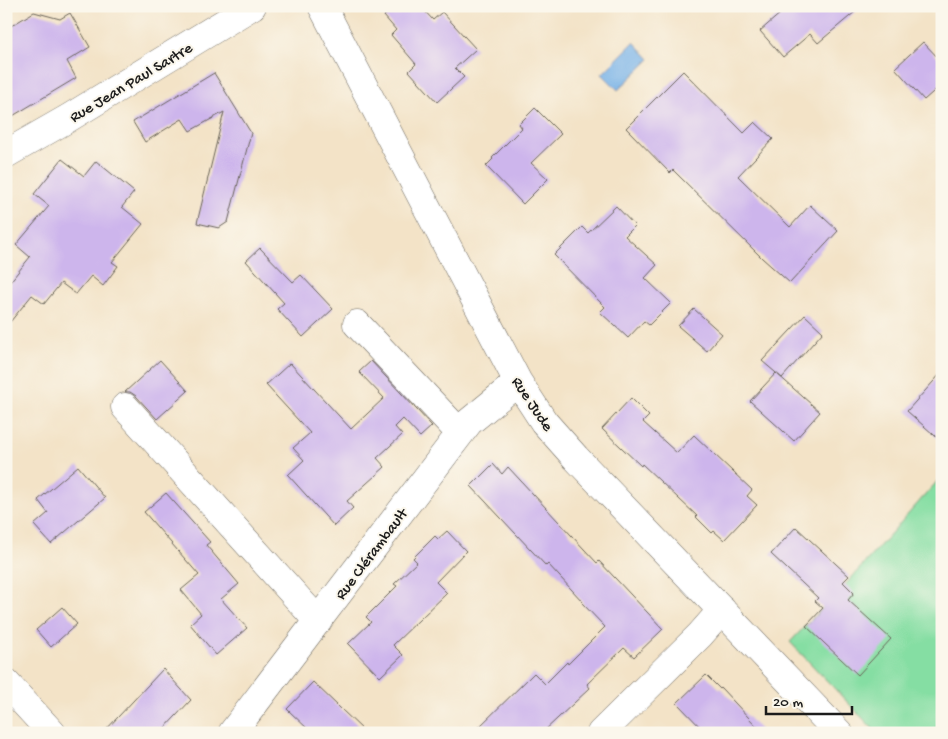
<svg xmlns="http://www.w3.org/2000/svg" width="948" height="739" font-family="'Gochi Hand',sans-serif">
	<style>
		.green { fill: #85dea3; stroke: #507d60 }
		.water { fill: #76b1e7; stroke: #496682 }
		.building { fill: #cdb5ec }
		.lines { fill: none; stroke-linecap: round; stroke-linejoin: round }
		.minor-casing { stroke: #676258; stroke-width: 29 }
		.minor { stroke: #fff; stroke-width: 28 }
		.labels { text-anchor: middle; stroke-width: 4; stroke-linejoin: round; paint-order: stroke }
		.street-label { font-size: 16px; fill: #1c1c1c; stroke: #fbf7ec }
	</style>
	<rect width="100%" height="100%" fill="#fbf7ec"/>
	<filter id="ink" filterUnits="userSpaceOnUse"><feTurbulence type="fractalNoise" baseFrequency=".02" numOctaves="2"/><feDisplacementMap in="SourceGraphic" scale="10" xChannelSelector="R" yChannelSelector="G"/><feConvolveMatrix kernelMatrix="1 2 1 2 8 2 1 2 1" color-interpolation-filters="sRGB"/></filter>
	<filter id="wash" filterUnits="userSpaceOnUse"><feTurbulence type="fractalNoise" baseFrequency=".0096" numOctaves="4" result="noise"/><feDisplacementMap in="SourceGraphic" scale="20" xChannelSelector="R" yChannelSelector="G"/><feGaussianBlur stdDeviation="1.12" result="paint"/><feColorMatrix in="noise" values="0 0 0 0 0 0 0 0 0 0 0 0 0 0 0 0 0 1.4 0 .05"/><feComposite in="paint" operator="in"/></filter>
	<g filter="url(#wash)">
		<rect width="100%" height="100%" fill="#f3e3c7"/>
		<path class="green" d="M 942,476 L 942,733 L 877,733 L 790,642 L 846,584 Z"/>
		<path class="water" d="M 634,42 L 650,59 L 618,90 L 602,74 Z"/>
		<g id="blocks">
			<path class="building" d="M 395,6 L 420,6 L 433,20 L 442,12 L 476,49 L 455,68 L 464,77 L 437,102 L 409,71 L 416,64 L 391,35 L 396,30 L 384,16 Z
				M 789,6 L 862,6 L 818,43 L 810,34 L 783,57 L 760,31 Z
				M 34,12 L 60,19 L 70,13 L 90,47 L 67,61 L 76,78 L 6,120 L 6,29 Z
				M 923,42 L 942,62 L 942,84 L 924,100 L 895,68 Z
				M 683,71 L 744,133 L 755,122 L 773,139 L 738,176 L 790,227 L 810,205 L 838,231 L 790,283 L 762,258 L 673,170 L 670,173 L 626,128 Z
				M 214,73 L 251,133 L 228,222 L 219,228 L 197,223 L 224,112 L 190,131 L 182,119 L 145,142 L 133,122 Z
				M 535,108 L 561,134 L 531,163 L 548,179 L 523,204 L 486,166 L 493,159 L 492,158 L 522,128 L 519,124 Z
				M 62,159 L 84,176 L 96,161 L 134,192 L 122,207 L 143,224 L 112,262 L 118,266 L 103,286 L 91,276 L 76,294 L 61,283 L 44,304 L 32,295 L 6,327 L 6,287 L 30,257 L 16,245 L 49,206 L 34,194 Z
				M 616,206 L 635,226 L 625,236 L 657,265 L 645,278 L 671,303 L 649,325 L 644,321 L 628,338 L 600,312 L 605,307 L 554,255 L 582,227 L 588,233 Z
				M 260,248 L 293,282 L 301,275 L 333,309 L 303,337 L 277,309 L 284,303 L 246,261 Z
				M 694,309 L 722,334 L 707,351 L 678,326 Z
				M 805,315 L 823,332 L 782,378 L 762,361 Z
				M 160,360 L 188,391 L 157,419 L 136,396 L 130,392 L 125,392 Z
				M 371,361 L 432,426 L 420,437 L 403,419 L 395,427 L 402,435 L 377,458 L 385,467 L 347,501 L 353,508 L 334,526 L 288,475 L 304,460 L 293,448 L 310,433 L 266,385 L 290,363 L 351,429 L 384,398 L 359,372 Z
				M 942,372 L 942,442 L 907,411 Z
				M 776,373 L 820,412 L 794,441 L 750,401 Z
				M 631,398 L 649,416 L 643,422 L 677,453 L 694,435 L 752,490 L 747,496 L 757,505 L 724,540 L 714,531 L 712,533 L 696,517 L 697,516 L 642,464 L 641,466 L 602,429 Z
				M 493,464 L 502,474 L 508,467 L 597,563 L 599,561 L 663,629 L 634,657 L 624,648 L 587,684 L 590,688 L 542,733 L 473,733 L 534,673 L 545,684 L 567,662 L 568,664 L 605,627 L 582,603 L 583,602 L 548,564 L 546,566 L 471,486 Z
				M 78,466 L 105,498 L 51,544 L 34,525 L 48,513 L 38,500 Z
				M 166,493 L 210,542 L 206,545 L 239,584 L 221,599 L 247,628 L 216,655 L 190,624 L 201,614 L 181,590 L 199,575 L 144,512 Z
				M 796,527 L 849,576 L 843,582 L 854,593 L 848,600 L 891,639 L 858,675 L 806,626 L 823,608 L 815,601 L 818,598 L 771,554 Z
				M 447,531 L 466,551 L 436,582 L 447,593 L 393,645 L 403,655 L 380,677 L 348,644 L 371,622 L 366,617 L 397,586 L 394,584 L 417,562 L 413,558 L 435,536 L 438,539 Z
				M 62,607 L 77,624 L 51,647 L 36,630 Z
				M 163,669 L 191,700 L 160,733 L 103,733 Z
				M 706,675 L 720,689 L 721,688 L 763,733 L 706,733 L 677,703 Z
				M 313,682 L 366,733 L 312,733 L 287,709 Z"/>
		</g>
	</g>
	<g filter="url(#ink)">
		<use href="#blocks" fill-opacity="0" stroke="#676258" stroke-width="1"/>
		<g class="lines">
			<g class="minor-casing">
				<path id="minor" d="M 322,6 L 518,382 L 544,422 L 576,458 L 839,733
					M 6,154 L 67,119 L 252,6
					M 357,324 L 460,433
					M 125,407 L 318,621
					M 6,683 L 52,733
					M 232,733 L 469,422 L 518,382
					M 601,733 L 700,635 L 722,610"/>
			</g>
			<use href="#minor" class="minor"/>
		</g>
	</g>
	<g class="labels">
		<g class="street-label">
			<text transform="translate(130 81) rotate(-31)" y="6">Rue Jean Paul Sartre</text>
			<text transform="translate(534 403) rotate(56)" y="6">Rue Jude</text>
			<text transform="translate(370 553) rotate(-53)" y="6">Rue Clérambault</text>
		</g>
	</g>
	<rect width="948" height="739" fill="none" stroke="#fbf7ec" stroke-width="25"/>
	<path d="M766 706v8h86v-8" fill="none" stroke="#1c1c1c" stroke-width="2.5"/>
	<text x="773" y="706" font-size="15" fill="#1c1c1c" stroke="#fbf7ec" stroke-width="4" paint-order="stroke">20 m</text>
</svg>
